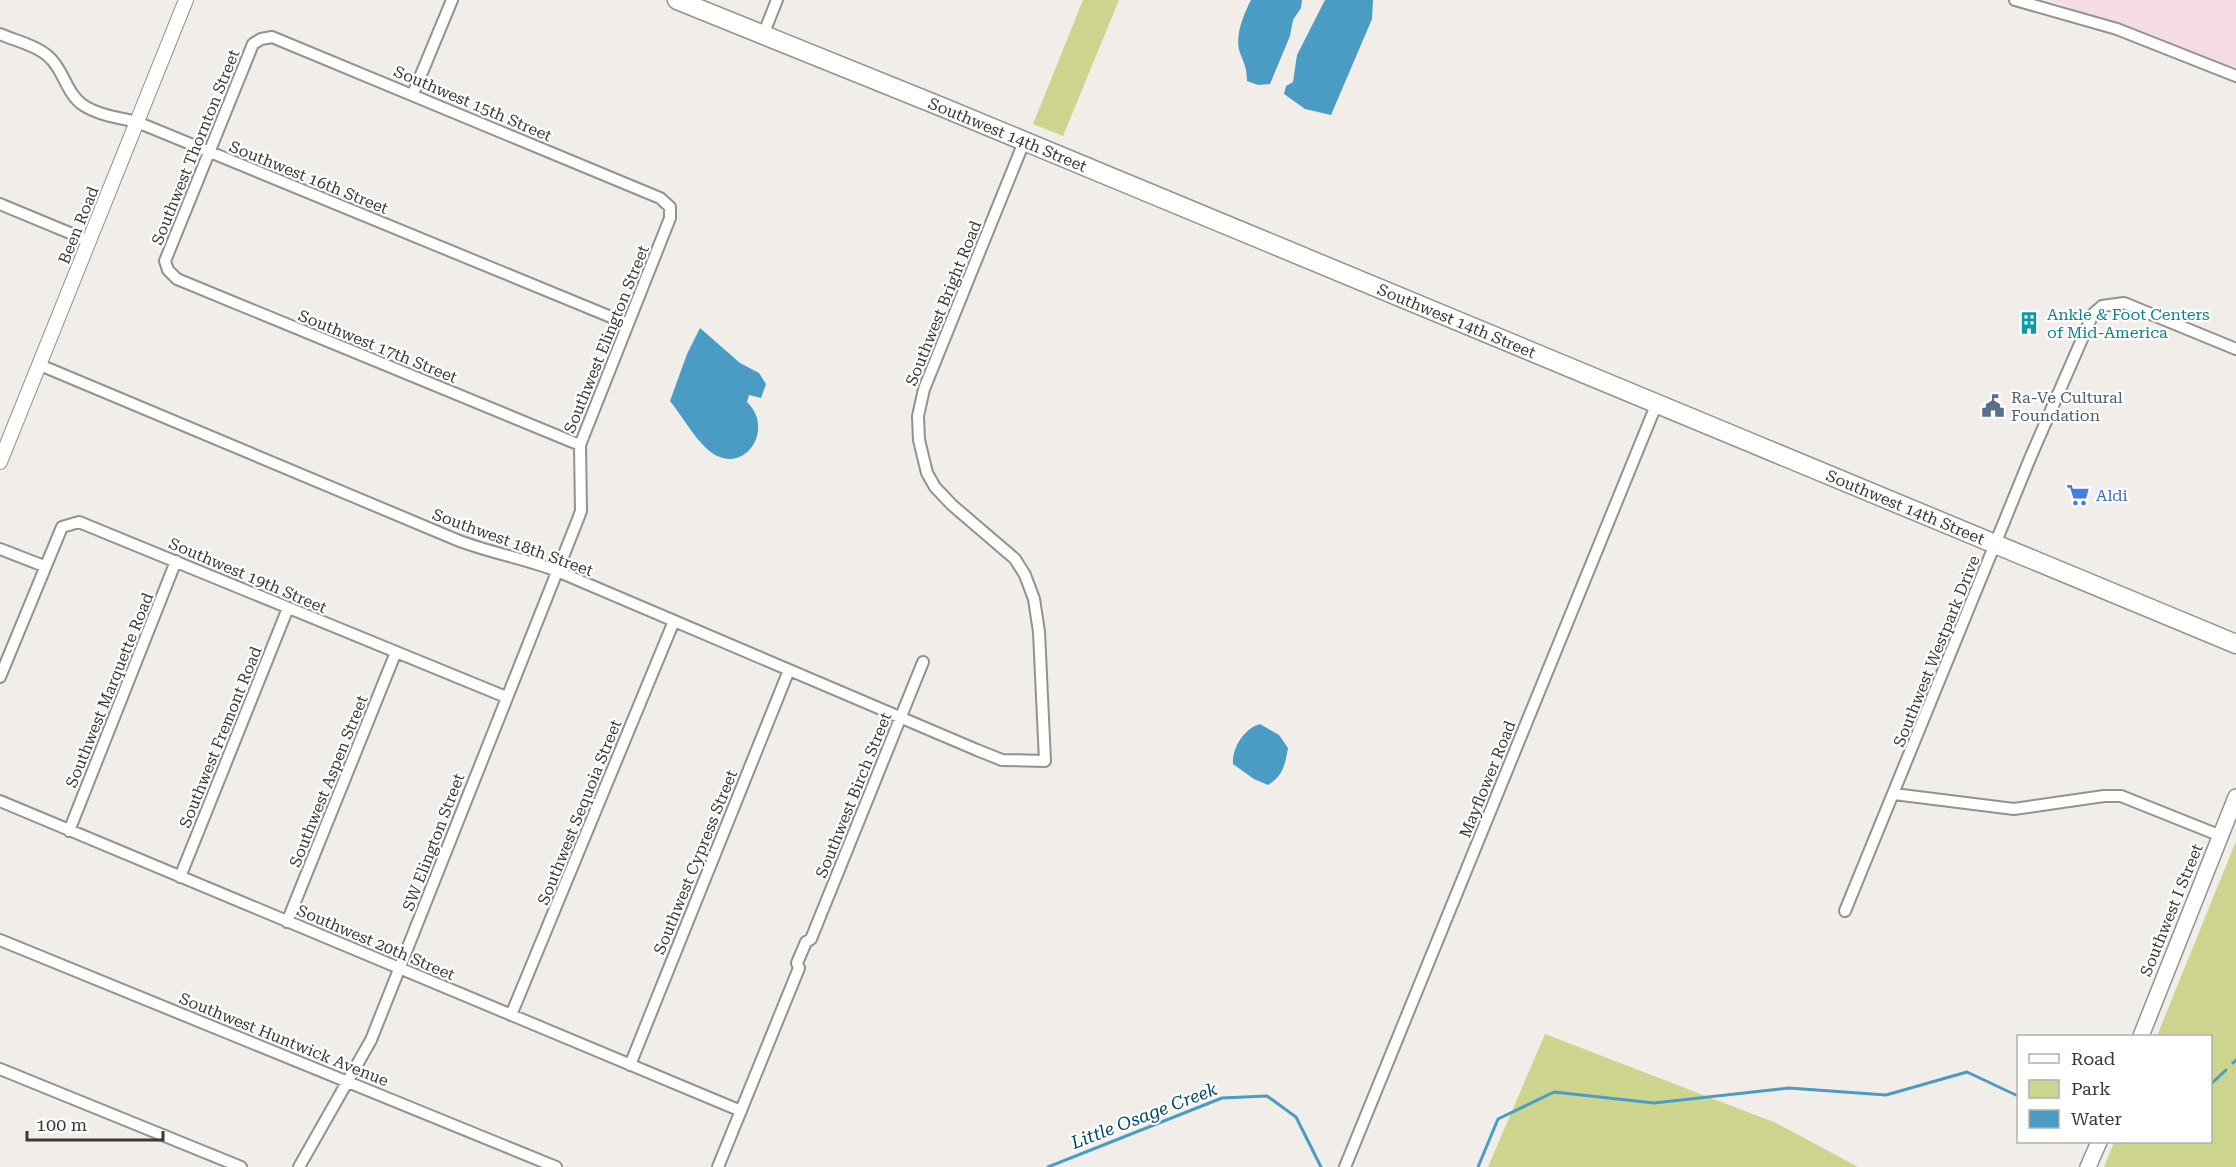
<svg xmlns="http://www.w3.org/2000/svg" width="2236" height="1167" font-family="'Roboto Serif',serif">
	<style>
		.industrial { fill: #f5dce4 }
		.green { fill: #cdd48d }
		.water { fill: #4b9cc5 }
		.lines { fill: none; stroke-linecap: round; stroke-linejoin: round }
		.stream { stroke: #4b9cc5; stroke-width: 3 }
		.minor-casing { stroke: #95918d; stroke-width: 14 }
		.tertiary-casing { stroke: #95918d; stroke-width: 16 }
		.secondary-casing { stroke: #95918d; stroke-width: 18 }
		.primary-casing { stroke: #95918d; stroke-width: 21 }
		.minor { stroke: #fff; stroke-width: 10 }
		.tertiary { stroke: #fff; stroke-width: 14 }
		.secondary { stroke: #fff; stroke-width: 15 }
		.primary { stroke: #fff; stroke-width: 18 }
		.labels { text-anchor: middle; stroke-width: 4.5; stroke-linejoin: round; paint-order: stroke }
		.street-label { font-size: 16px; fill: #3b3938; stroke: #fff }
		.culture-label { font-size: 16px; fill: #0d838f; stroke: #fff; text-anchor: start }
		.service-label { font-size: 16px; fill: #4e5e75; stroke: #fff; text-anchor: start }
		.shop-label { font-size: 16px; fill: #366cbe; stroke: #fff; text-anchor: start }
		.water-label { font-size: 18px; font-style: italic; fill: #034966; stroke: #fff }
	</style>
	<rect width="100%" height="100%" fill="#f1ede8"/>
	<path class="industrial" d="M 2050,0 L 2236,0 L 2236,71 Z"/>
	<path class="green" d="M 1083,0 L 1119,0 L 1063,136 L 1033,124 Z
		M 2236,841 L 2236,1167 L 2104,1167 L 2114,1142 L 2210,1142 L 2210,1036 L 2157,1036 Z
		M 1545,1034 L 1776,1123 L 1858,1167 L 1488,1167 Z"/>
	<path class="water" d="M 1251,0 L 1302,0 L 1301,8 L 1293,20 L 1290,36 L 1270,84 L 1258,85 L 1247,81 C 1247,69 1244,63 1240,53 C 1234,36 1244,14 1251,0 Z
		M 1325,0 L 1373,0 L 1372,19 L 1331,115 L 1305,109 L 1284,94 L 1286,86 L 1293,82 L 1297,55 Z
		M 700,328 L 740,363 L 759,373 L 766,384 L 761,398 L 749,395 L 747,402 C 777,431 741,480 707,449 C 693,436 682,416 670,401 L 687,354 Z
		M 1260,724 L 1279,735 L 1288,748 C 1285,765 1283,776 1268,785 L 1254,779 L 1233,764 C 1232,747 1245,728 1260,724 Z"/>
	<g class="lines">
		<path class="stream" d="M 2233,1063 L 2236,1060
			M 2210,1085 L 2226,1070
			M 1048,1167 L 1222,1098 L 1267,1096 L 1296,1117 L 1321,1167
			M 1478,1167 L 1498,1119 L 1554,1092 L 1654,1103 L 1789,1088 L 1886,1095 L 1967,1072 L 2018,1096"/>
		<g class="minor-casing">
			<path id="minor" d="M 2015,0 L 2117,29 L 2236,76
				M 0,34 C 16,41 39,46 51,59 C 64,72 67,94 83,105 C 98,115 120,118 137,122 L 628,324
				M 763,35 L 777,0
				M 413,94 L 452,0
				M 0,204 L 89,241
				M 40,365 L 457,540 C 490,553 524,558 557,571 L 977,750 L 1002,760 L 1045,761 L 1039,632 L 1034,599 L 1025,575 L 1015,559 L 952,505 L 935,487 L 927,473 L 919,440 L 918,416 L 924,389 L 1024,142
				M 0,549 L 44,566
				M 0,677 L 62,527 L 79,522 L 506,697
				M 1894,794 L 2014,809 L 2104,796 L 2121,796 L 2221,836
				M 0,801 L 741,1111
				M 69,831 L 176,561
				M 180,877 L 288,608
				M 1845,911 L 2031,456 L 2093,314 L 2102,306 L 2124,303 L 2236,349
				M 287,922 L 396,652
				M 0,940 L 556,1167
				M 511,1015 L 674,621
				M 630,1065 L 789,670
				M 0,1069 L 241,1167
				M 299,1167 L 371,1040 L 578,519 L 581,511 L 580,445 L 670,218 L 670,207 L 660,198 L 272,37 L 261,39 L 253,44 L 165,261 L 168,270 L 177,279 L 580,445
				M 718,1167 L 799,968 L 797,963 L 806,942 L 811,939 L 923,662
				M 1345,1167 L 1657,403"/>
		</g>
		<g class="tertiary-casing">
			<path id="tertiary" d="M 0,462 L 186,0"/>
		</g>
		<g class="secondary-casing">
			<path id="secondary" d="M 2141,1036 L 2236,797
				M 2088,1167 L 2099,1142"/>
		</g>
		<g class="primary-casing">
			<g id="primary">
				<path id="s1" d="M 677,0 L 942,107 L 2236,644"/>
			</g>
		</g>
		<use href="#minor" class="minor"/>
		<use href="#tertiary" class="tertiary"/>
		<use href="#secondary" class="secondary"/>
		<use href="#primary" class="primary"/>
	</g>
	<defs>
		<g id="building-bare" transform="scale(1.8)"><path d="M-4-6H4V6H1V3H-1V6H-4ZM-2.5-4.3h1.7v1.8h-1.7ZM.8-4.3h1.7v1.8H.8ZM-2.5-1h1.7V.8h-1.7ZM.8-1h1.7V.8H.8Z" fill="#0f9aa8" stroke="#fff" stroke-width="2.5" paint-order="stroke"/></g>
		<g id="civic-bare" transform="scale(1.8)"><path d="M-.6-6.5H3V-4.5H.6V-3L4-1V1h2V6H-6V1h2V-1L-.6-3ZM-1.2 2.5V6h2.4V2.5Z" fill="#5c6f8a" stroke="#fff" stroke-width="2.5" paint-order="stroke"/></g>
		<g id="supermarket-bare" transform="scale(1.8)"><path d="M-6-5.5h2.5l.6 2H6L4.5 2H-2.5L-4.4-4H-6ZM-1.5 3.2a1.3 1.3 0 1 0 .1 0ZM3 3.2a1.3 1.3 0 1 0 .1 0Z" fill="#3f7fe0" stroke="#fff" stroke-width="2.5" paint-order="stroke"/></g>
	</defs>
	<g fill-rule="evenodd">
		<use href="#building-bare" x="2029" y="323"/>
		<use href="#civic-bare" x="1993" y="406"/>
		<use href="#supermarket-bare" x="2078" y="495"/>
	</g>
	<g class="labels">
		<g class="street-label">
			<text transform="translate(473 103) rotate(23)" y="6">Southwest 15th Street</text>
			<text dy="6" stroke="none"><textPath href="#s1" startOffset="357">Southwest 14th Street</textPath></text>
			<text transform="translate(195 147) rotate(-68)" y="6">Southwest Thornton Street</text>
			<text transform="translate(309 177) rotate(22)" y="6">Southwest 16th Street</text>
			<text transform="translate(78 225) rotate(-68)" y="6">Been Road</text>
			<text transform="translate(943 303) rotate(-68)" y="6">Southwest Bright Road</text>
			<text dy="6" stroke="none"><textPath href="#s1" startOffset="843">Southwest 14th Street</textPath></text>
			<text transform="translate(606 339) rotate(-68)" y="6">Southwest Elington Street</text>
			<text transform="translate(378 346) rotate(22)" y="6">Southwest 17th Street</text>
			<text dy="6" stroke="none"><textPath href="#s1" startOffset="1329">Southwest 14th Street</textPath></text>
			<text transform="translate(513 542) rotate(20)" y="6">Southwest 18th Street</text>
			<text transform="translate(248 575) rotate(23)" y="6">Southwest 19th Street</text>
			<text transform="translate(1936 651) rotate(-68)" y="6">Southwest Westpark Drive</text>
			<text transform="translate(109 690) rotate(-68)" y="6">Southwest Marquette Road</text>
			<text transform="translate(220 737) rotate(-68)" y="6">Southwest Fremont Road</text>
			<text transform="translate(1487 779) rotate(-68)" y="6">Mayflower Road</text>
			<text transform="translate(328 781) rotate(-68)" y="6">Southwest Aspen Street</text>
			<text transform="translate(853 795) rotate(-68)" y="6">Southwest Birch Street</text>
			<text transform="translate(579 812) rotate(-68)" y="6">Southwest Sequoia Street</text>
			<text transform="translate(433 842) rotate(-69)" y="6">SW Elington Street</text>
			<text transform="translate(695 862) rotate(-68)" y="6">Southwest Cypress Street</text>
			<text transform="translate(2171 910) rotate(-68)" y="6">Southwest I Street</text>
			<text transform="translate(376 942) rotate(23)" y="6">Southwest 20th Street</text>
			<text transform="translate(284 1039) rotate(22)" y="6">Southwest Huntwick Avenue</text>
		</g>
		<g class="culture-label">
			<text x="2047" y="320">Ankle &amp; Foot Centers<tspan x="2047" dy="18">of Mid-America</tspan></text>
		</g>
		<g class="service-label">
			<text x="2011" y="403">Ra-Ve Cultural<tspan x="2011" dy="18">Foundation</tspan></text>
		</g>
		<g class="shop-label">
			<text x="2096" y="501">Aldi</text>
		</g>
		<g class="water-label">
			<text transform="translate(1144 1116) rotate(-21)" y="6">Little Osage Creek</text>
		</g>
	</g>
	<rect x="2017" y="1035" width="195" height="108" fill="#ffffff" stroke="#b1b0af" stroke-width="1.5"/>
	<rect x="2029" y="1054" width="30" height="9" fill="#ffffff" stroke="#b1b0af" stroke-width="1.5"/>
	<text x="2071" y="1065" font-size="18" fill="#3b3938">Road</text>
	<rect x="2029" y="1080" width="30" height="18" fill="#cdd48d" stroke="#b1b0af" stroke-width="1.5"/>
	<text x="2071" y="1095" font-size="18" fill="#3b3938">Park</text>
	<rect x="2029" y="1110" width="30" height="18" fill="#4b9cc5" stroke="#b1b0af" stroke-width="1.5"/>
	<text x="2071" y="1125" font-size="18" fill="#3b3938">Water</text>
	<path d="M27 1131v9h136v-9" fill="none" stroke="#3b3938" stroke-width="3"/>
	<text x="36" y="1131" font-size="18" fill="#3b3938" stroke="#ffffff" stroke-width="4.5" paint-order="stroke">100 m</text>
</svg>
